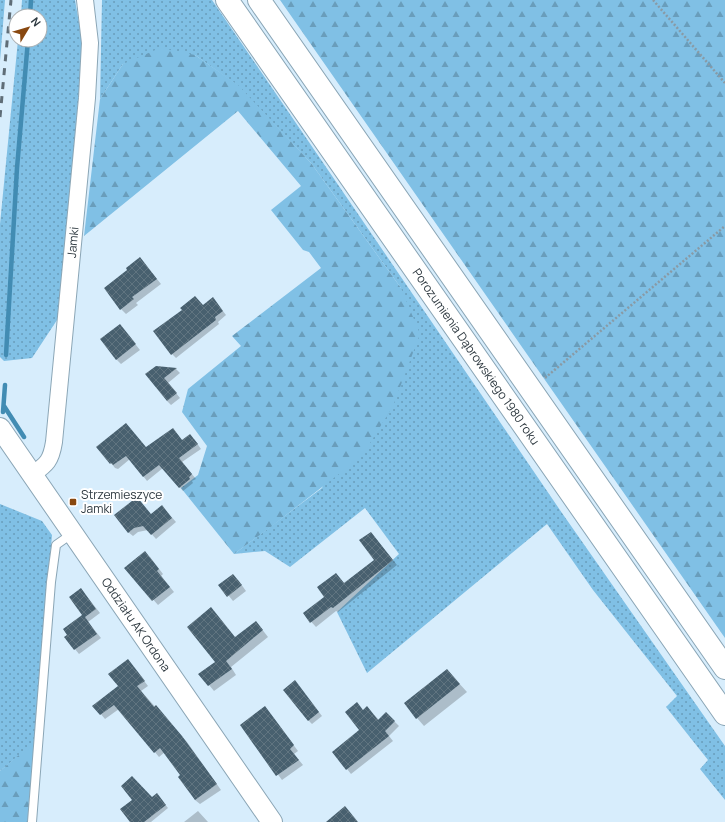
<svg xmlns="http://www.w3.org/2000/svg" width="725" height="822" font-family="Manrope,sans-serif">
	<style>
		.grass { fill: url(#grass-dots) }
		.forest { fill: url(#forest-firs) }
		.shadow { fill: #0003 }
		.lines { fill: none; stroke-linecap: round; stroke-linejoin: round }
		.stream { stroke: #428cb3; stroke-width: 4.5 }
		.building { fill: url(#building-cross-hatch) }
		.service-casing { stroke: #8ba6b6; stroke-width: 10 }
		.minor-casing { stroke: #8ba6b6; stroke-width: 18 }
		.tertiary-casing { stroke: #8ba6b6; stroke-width: 22 }
		.primary-casing { stroke: #8ba6b6; stroke-width: 24 }
		.path { stroke: #899aa5; stroke-width: 2.5; stroke-dasharray: 2 2; stroke-linecap: butt }
		.service { stroke: #fff; stroke-width: 8 }
		.minor { stroke: #fff; stroke-width: 16 }
		.tertiary { stroke: #fff; stroke-width: 20 }
		.primary { stroke: #fff; stroke-width: 22 }
		.rail { stroke: #5f6d77; stroke-width: 3; stroke-dasharray: 7 7; stroke-linecap: butt }
		.poi-dot { fill: #884810; stroke: #fff; stroke-width: 1.5 }
		.labels { text-anchor: middle; stroke-width: 4; stroke-linejoin: round; paint-order: stroke }
		.street-label { font-size: 12px; fill: #2e3940; stroke: #fff }
		.poi-label { font-size: 12px; fill: #2e3940; stroke: #fff; text-anchor: start }
	</style>
	<defs>
		<pattern id="grass-dots" width="8" height="8" patternUnits="userSpaceOnUse"><rect width="8" height="8" fill="#80c0e5"/><path d="M2 2h.1M6 6h.1" fill="none" stroke="#699dbb" stroke-width="1.8" stroke-linecap="round"/></pattern>
		<pattern id="forest-firs" width="22" height="20" patternUnits="userSpaceOnUse"><rect width="22" height="20" fill="#80c0e5"/><path d="M5 1l3.5 6h-7zM16 11l3.5 6h-7z" fill="#699dbb"/></pattern>
		<pattern id="building-cross-hatch" width="8" height="8" patternUnits="userSpaceOnUse"><rect width="8" height="8" fill="#48606f"/><path d="M0 0l8 8M0 8l8-8" fill="none" stroke="#607480"/></pattern>
	</defs>
	<rect width="100%" height="100%" fill="#d7edfc"/>
	<path class="grass" d="M 0,0 L 5,0 L 0,61 Z
		M 22,0 L 75,0 L 83,46 L 59,317 L 32,358 L 4,361 L 0,357 L 0,224 L 18,40 L 40,40 L 40,16 L 21,16 Z
		M 102,0 L 212,0 L 562,513 L 725,746 L 725,800 L 700,769 L 708,760 L 666,707 L 677,696 L 593,590 L 547,524 L 367,673 L 337,612 L 399,554 L 365,508 L 290,567 L 265,551 L 234,554 L 322,488 L 401,288 L 311,163 L 237,85 L 195,55 L 123,64 L 100,99 Z
		M 0,504 L 42,521 L 52,535 L 34,749 L 27,749 L 0,771 Z"/>
	<path class="forest" d="M 280,0 L 725,0 L 725,638 Z
		M 160,48 L 195,55 L 238,85 L 311,163 L 401,288 L 420,334 L 393,406 L 362,456 L 272,526 L 234,554 L 181,488 L 198,475 L 207,446 L 182,412 L 188,389 L 241,346 L 232,336 L 321,268 L 309,252 L 303,250 L 271,210 L 301,186 L 238,111 L 84,236 L 100,99 L 123,64 Z
		M 27,748 L 34,749 L 29,822 L 0,822 L 0,771 Z"/>
	<path class="shadow" d="M 140,258 L 161,284 L 136,303 L 138,305 L 126,314 L 121,309 L 129,270 Z
		M 216,302 L 226,315 L 218,322 L 219,324 L 176,358 L 172,354 L 203,306 Z
		M 120,325 L 140,350 L 121,364 L 116,359 Z
		M 156,367 L 176,369 L 180,373 L 168,383 L 180,398 L 171,405 L 167,401 Z
		M 173,429 L 183,441 L 194,439 L 201,449 L 182,462 L 196,479 L 192,481 L 193,483 L 183,491 L 163,468 L 147,481 L 130,459 L 118,469 L 115,468 L 98,447 L 147,448 Z
		M 162,506 L 176,522 L 156,539 L 148,530 L 138,532 L 133,536 L 128,532 Z
		M 371,533 L 397,565 L 338,612 L 336,611 L 316,627 L 304,614 L 325,597 L 336,574 L 345,584 L 376,560 Z
		M 150,557 L 163,574 L 161,576 L 174,592 L 158,605 L 125,568 Z
		M 238,580 L 246,591 L 233,601 L 220,585 Z
		M 81,589 L 100,613 L 88,622 L 101,638 L 79,654 L 65,637 L 83,616 Z
		M 261,628 L 268,637 L 231,667 L 236,675 L 214,691 L 200,674 L 217,662 L 236,638 Z
		M 132,665 L 148,686 L 141,691 L 187,742 L 221,790 L 200,804 L 195,800 L 182,775 L 165,752 L 159,757 L 119,709 L 105,719 L 94,706 L 119,686 Z
		M 447,670 L 467,692 L 424,726 L 417,718 Z
		M 298,685 L 322,716 L 312,724 L 309,721 Z
		M 265,707 L 298,751 L 294,754 L 303,765 L 282,780 L 241,725 Z
		M 367,707 L 379,720 L 386,713 L 399,726 L 389,736 L 393,741 L 351,774 L 347,769 L 361,730 L 363,711 Z
		M 160,798 L 168,808 L 151,822 L 131,822 L 152,799 Z
		M 198,811 L 208,822 L 184,822 Z"/>
	<g class="lines">
		<path class="stream" d="M 30,16 L 31,0
			M 6,355 L 17,168 L 28,40
			M 4,406 L 24,437
			M 3,412 L 5,385"/>
	</g>
	<path class="building" d="M 140,257 L 157,279 L 132,297 L 134,299 L 120,310 L 104,288 L 127,270 L 126,268 Z
		M 195,296 L 203,305 L 213,297 L 223,311 L 215,317 L 216,320 L 171,355 L 153,331 L 182,310 L 180,308 Z
		M 120,324 L 136,344 L 116,360 L 100,339 Z
		M 156,366 L 177,368 L 164,378 L 177,393 L 167,401 L 145,374 Z
		M 126,423 L 146,447 L 173,428 L 182,440 L 190,434 L 198,444 L 179,458 L 192,474 L 189,477 L 190,479 L 179,488 L 159,465 L 143,477 L 126,456 L 113,465 L 111,463 L 110,464 L 96,447 Z
		M 137,497 L 151,514 L 162,505 L 172,518 L 151,535 L 143,526 L 134,528 L 128,533 L 114,515 Z
		M 371,532 L 393,560 L 333,608 L 331,607 L 310,623 L 303,613 L 324,597 L 317,587 L 336,573 L 344,583 L 374,560 L 359,540 Z
		M 145,551 L 159,569 L 157,571 L 170,587 L 152,601 L 124,568 Z
		M 233,574 L 242,585 L 227,597 L 218,585 Z
		M 81,588 L 96,609 L 85,617 L 97,634 L 74,650 L 64,637 L 67,635 L 63,629 L 82,615 L 69,597 Z
		M 211,607 L 235,637 L 256,621 L 263,630 L 226,661 L 232,669 L 208,686 L 198,674 L 215,662 L 187,627 Z
		M 128,659 L 145,681 L 137,686 L 154,707 L 156,705 L 182,736 L 217,784 L 195,800 L 178,777 L 180,775 L 160,748 L 154,753 L 114,705 L 100,715 L 92,706 L 118,686 L 108,674 Z
		M 447,669 L 460,684 L 416,719 L 404,703 Z
		M 295,680 L 319,712 L 308,721 L 283,690 Z
		M 357,702 L 363,710 L 367,706 L 378,720 L 386,712 L 395,721 L 385,731 L 389,736 L 346,770 L 332,752 L 359,730 L 345,712 Z
		M 265,706 L 294,745 L 290,749 L 299,760 L 276,776 L 240,725 Z
		M 132,776 L 152,797 L 157,793 L 166,805 L 144,822 L 130,822 L 120,809 L 132,800 L 121,786 Z
		M 345,806 L 358,822 L 326,822 Z"/>
	<g class="lines">
		<g class="service-casing">
			<path id="service" d="M 32,822 L 51,582 L 56,545 L 73,533"/>
		</g>
		<g class="minor-casing">
			<g id="minor">
				<path id="s1" d="M 32,475 C 47,464 51,461 54,442 L 87,98 L 90,43 L 85,0"/>
			</g>
		</g>
		<g class="tertiary-casing">
			<g id="tertiary">
				<path id="s2" d="M 0,428 L 272,822"/>
			</g>
		</g>
		<g class="primary-casing">
			<g id="primary">
				<path id="s3" d="M 227,0 L 725,714"/>
				<path d="M 259,0 L 725,668"/>
			</g>
		</g>
		<path class="path" d="M 653,0 L 725,83
			M 545,378 L 725,226"/>
		<use href="#service" class="service"/>
		<use href="#minor" class="minor"/>
		<use href="#tertiary" class="tertiary"/>
		<use href="#primary" class="primary"/>
		<path class="rail" d="M 0,117 L 11,0"/>
	</g>
	<rect class="poi-dot" x="69" y="498" width="8" height="8" rx="2"/>
	<g class="labels">
		<g class="street-label">
			<text dy="4" stroke="none"><textPath href="#s1" startOffset="242">Jamki</textPath></text>
			<text dy="4" stroke="none"><textPath href="#s3" startOffset="435">Porozumienia Dąbrowskiego 1980 roku</textPath></text>
			<text dy="4" stroke="none"><textPath href="#s2" startOffset="239">Oddziału AK Ordona</textPath></text>
		</g>
		<g class="poi-label">
			<text x="81" y="499">Strzemieszyce<tspan x="81" dy="14">Jamki</tspan></text>
		</g>
	</g>
	<g transform="translate(28 28) rotate(52)"><circle r="19" fill="#ffffff" stroke="#abb0b3"/>
	<path d="M0-3L7 15L0 10L-7 15Z" fill="#884810"/>
	<text y="-6" font-size="11" font-weight="bold" text-anchor="middle" fill="#2e3940">N</text>
	</g>
</svg>
